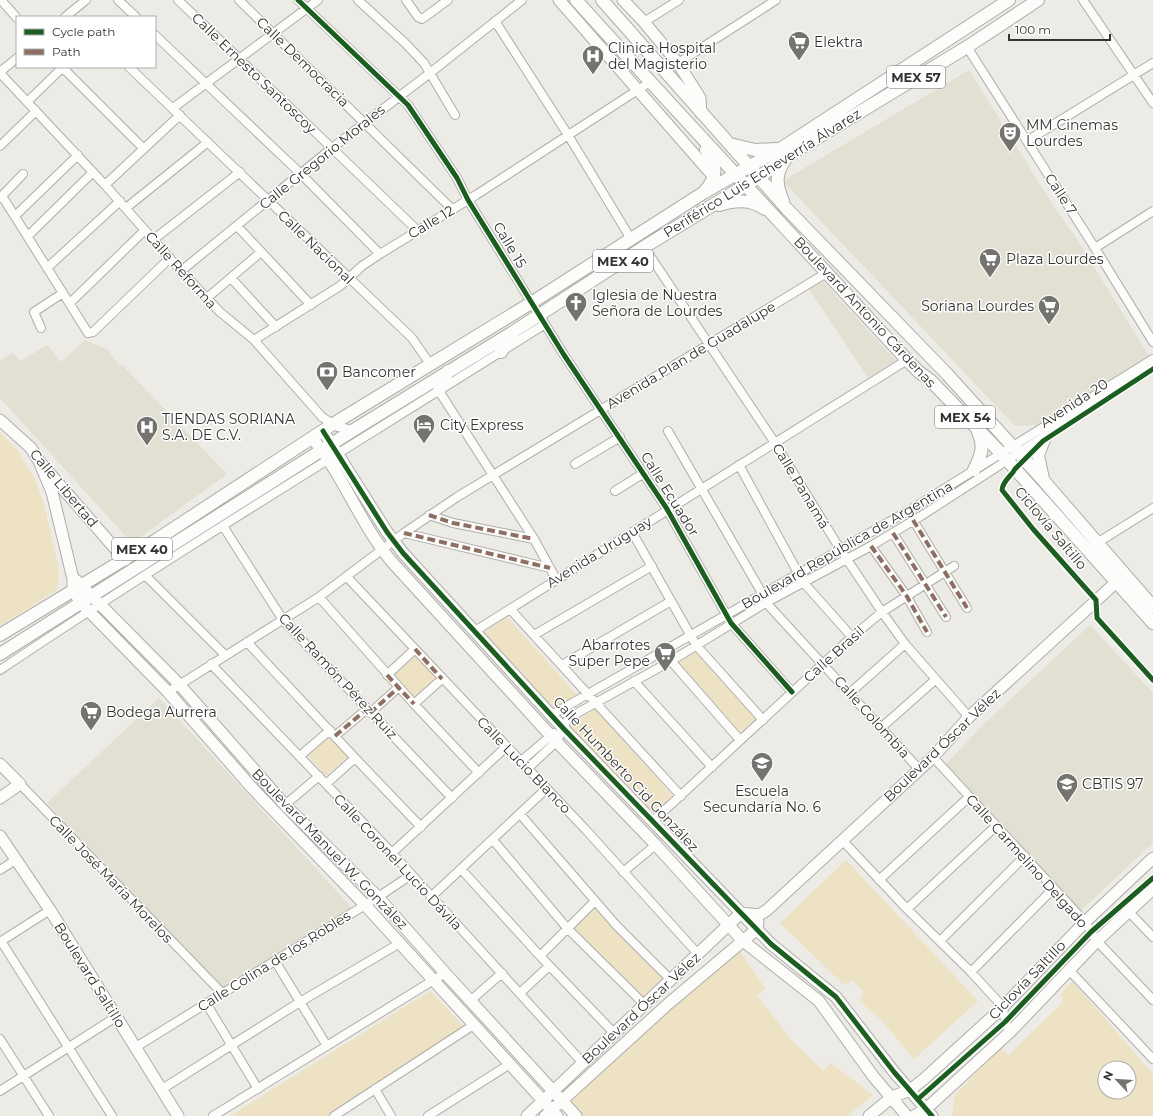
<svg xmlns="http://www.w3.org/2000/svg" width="1153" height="1116" font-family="Montserrat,sans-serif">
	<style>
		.built { fill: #e2dfd3 }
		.green { fill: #ede2c3; fill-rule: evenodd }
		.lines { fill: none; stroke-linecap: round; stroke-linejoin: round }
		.street-casing { stroke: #aeadaa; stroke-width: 10 }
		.secondary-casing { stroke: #aeadaa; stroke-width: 13 }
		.primary-casing { stroke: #aeadaa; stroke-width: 14 }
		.street { stroke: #fcfcfb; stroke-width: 8 }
		.secondary { stroke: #fcfcfb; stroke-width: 11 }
		.primary { stroke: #fcfcfb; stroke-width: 12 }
		.quiet { stroke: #8d6e63; stroke-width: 4; stroke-dasharray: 8 4; stroke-linecap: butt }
		.cycleway-casing { stroke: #fff; stroke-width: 8 }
		.cycleway { stroke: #1b5e20; stroke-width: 5 }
		.labels { text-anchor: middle; stroke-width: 3; stroke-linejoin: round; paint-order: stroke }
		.shield { fill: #fff; stroke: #71706e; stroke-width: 1 }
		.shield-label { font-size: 13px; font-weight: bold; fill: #343330 }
		.poi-label { font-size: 14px; fill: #343330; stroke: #fff; text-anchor: start }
		.street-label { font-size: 14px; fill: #343330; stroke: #fff }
	</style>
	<rect width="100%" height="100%" fill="#ecebe6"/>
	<path class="built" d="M 969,70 L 1054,207 L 1076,238 L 1149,356 L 1037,425 L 1015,426 L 783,181 Z
		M 822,280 L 896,361 L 868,378 L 809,289 Z
		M 85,340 L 106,349 L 118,363 L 123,366 L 227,474 L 132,543 L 0,398 L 0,361 L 12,353 L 21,361 L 47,345 L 61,362 Z
		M 1090,625 L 1153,693 L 1153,843 L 1079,912 L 945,765 L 982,726 Z
		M 159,698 L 355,911 L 223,989 L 47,803 Z"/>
	<path class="green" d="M 0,432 L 17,450 L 35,479 L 45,508 L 59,570 L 57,590 L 0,626 Z
		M 507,617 L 578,696 L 555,709 L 482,634 Z
		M 418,650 L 442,675 L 410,705 L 385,679 Z
		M 696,651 L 758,719 L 741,733 L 678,662 Z
		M 595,709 L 674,797 L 652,816 L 569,726 Z
		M 331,736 L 350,755 L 326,776 L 308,756 Z
		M 846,860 L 978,1001 L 914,1059 L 881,1020 L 860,1001 L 863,992 L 853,981 L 844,985 L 780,923 Z
		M 594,907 L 664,980 L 641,1000 L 573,927 Z
		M 737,947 L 765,988 L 757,996 L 795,1044 L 824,1071 L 831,1063 L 873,1095 L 848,1116 L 583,1116 L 571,1102 L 639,1036 Z
		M 1072,981 L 1153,1074 L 1153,1116 L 952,1116 L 955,1095 L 1001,1048 L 1009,1055 L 1063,1002 L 1061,994 ZM 1105,1068 L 1129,1068 L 1129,1092 L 1105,1092 Z
		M 430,991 L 466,1029 L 328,1116 L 230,1116 Z"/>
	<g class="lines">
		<g class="street-casing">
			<path id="street" d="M 1,0 L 17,18
				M 118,0 L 136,17
				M 178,0 L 417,230
				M 239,0 L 452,209
				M 298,0 L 408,105 L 457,178 L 468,200 L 564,355 L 667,509 L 731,623 L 792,692
				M 358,0 L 405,43 L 424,63 L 455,115
				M 406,0 L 418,17 L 422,19 L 448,0
				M 1083,0 L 1153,103
				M 65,17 L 86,0
				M 495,21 L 568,135 L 631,239
				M 644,22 L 679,0
				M 155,35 L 301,174 L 380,254
				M 967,47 L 1095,248 L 1153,342
				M 678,63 L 776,0
				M 129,67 L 412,338 L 430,364
				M 0,72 L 17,58
				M 0,73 L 105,185 L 181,271 L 220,312 L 254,340 L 322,417 L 338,427 L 354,430
				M 27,102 L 60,70 L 65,70 L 144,149
				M 173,108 L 318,0
				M 1027,141 L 1153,63
				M 0,146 L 36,111
				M 105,185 L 180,115
				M 2,196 L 88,333 L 93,332 L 170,258
				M 0,198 L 23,174
				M 126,208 L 208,142
				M 15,216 L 78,155
				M 237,226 L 311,305
				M 28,236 L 93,172
				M 153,240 L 240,172
				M 644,247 L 775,443 L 840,549 L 882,612 L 905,644 L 969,717
				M 1095,248 L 1153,211
				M 47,268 L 120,201
				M 181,271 L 332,148 L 430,73 L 522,0
				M 231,278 L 276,327
				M 207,298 L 261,252
				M 70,303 L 145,230
				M 41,328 L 34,312 L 63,293
				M 254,340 L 340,286 L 362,266 L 380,254 L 476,195 L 650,82
				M 439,391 L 534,539 L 556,579
				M 668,431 L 770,607 L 919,769
				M 575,464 L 620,437
				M 739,465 L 803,582 L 852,637
				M 615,491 L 644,473
				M 429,515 L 453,523 L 534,539
				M 913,520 L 967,608
				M 223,526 L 283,620 L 452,798
				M 632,532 L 696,645 L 763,720
				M 404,533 L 550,568
				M 893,533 L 946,617
				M 1097,543 L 1153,508
				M 871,546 L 906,595 L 927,632
				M 145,575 L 225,655
				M 347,577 L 586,830 L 698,954
				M 319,597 L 414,704 L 479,773
				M 510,609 L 681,796
				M 475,631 L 907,360
				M 534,635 L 652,566
				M 247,642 L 355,758 L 421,827
				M 671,661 L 740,740
				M 211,664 L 392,853 L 582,1062
				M 562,665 L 671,601
				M 0,670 C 179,550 363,439 545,324
				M 387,675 L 415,649
				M 634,681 L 712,767
				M 168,692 L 319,597 L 404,533 L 457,497 L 828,272
				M 851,692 L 905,644
				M 414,704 L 442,679
				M 370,713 L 399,687
				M 553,714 L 915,507 L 1153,359
				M 882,727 L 935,680
				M 335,736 L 367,709
				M 300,756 L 330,730
				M 933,757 L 1085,922 L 1097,941 L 1153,1000
				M 520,762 L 554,733
				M 527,769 L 557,741 L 566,722 L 572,716 L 671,661 L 767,602 L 871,546 L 921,516 L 1153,366
				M 20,784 L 222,993
				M 326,784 L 355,758
				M 285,805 L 319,776
				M 520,814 L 616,925 L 671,980
				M 653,821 L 852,637 L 882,612 L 954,566
				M 493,840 L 567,928 L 645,1005
				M 843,841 L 907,909 L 971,972 L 1003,1007 L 1005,1022 L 1010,1032
				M 392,853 L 506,747
				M 461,869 L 540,956 L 614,1033
				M 0,870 L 17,859
				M 623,872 L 652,848
				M 879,880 L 969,797
				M 431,897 L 546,789
				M 907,909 L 996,826
				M 1129,912 L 1153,937
				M 1,941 L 112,1116
				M 940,941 L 1025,856
				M 0,942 L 50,910
				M 540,956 L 595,901
				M 275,961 L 327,1046
				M 1069,970 L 1153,1059
				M 971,972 L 1054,888
				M 520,993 L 549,966
				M 470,1001 L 502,973
				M 206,1003 L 258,1089
				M 0,1039 L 49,1116
				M 136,1047 L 378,897 L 411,875
				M 162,1089 L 300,1002 L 400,943
				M 375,1089 L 391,1116
				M 0,1091 L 116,1017
				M 213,1116 L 445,973
				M 334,1116 L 475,1024
				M 428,1116 L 510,1064"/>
		</g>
		<g class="secondary-casing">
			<path id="secondary" d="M 559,0 L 714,177
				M 623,0 L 644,22 L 678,63 L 700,98 L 701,113
				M 0,420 L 31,448 L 39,461 L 125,560
				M 323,431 L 387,532 L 403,553 L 563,728 L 741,913 L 771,944 L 836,997 L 894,1072 L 932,1116
				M 312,438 C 344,476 360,524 392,562 L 551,736 L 655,844 L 743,941 L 819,1001 L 873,1076 L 907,1116
				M 39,461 L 52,492 L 73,579 L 73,590 L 81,603 L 168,692 L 254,790 L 365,905 L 557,1116
				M 76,580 L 179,684 L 285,805 L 378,897 L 445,973 L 576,1116
				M 0,764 L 20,784 L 0,798
				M 0,836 L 50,910 L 178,1116
				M 527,1116 L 741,913 L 759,915 L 767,910 L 933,757 L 969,717 L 1123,576
				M 545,1116 L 668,1004 L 757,929 L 758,922
				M 869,1116 L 892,1097 L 910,1090 L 924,1079 L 1003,1007 L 1085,922 L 1153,858
				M 914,1116 L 926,1109 L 1010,1032 L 1097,941 L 1153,889"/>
		</g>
		<g class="primary-casing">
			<path id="primary" d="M 576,0 C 685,121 797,240 907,360 L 919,372 L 930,380 L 999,451 L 1153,623
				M 602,0 L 787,209 L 947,374 L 1043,480 L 1153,607
				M 730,144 L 755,150 L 777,149
				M 705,191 C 719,174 716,167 706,150
				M 783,201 C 776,185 775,174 785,160
				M 719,205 C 736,200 750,199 765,209
				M 501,352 L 512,334
				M 439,391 L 448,371
				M 974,470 C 981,456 985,446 978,432
				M 1043,479 L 1038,455 L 1045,437
				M 0,635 L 156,540 L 333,424 L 531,303 L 703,193 L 780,149 L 1009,0
				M 0,654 L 352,431 L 513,332 L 644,247 L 759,177 L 794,152 L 967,47 L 1038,0"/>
		</g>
		<use href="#street" class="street"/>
		<use href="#secondary" class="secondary"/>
		<use href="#primary" class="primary"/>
		<path class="quiet" d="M 429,515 L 453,523 L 534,539
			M 913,520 L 967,608
			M 404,533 L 550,568
			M 893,533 L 946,617
			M 871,546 L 906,595 L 927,632
			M 415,649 L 442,679
			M 387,675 L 414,704
			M 370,713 L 399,687
			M 335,736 L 367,709"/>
		<g class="cycleway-casing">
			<path id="cycleway" d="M 298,0 L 408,105 L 457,178 L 468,200 L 564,355 L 667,509 L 731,623 L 792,692
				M 1153,369 L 1043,441 L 1015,469 C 1011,477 1003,480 1002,490 L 1033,529 L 1096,600 L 1097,618 L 1153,680
				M 323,431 L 387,532 L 403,553 L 563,728 L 741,913 L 771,944 L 836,997 L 894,1072 L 932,1116
				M 918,1099 L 1005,1022 L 1091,932 L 1153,878"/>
		</g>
		<use href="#cycleway" class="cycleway"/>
	</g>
	<defs>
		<g id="supermarket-pin" transform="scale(1.15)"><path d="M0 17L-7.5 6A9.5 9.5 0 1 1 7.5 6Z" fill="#747370" stroke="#fff"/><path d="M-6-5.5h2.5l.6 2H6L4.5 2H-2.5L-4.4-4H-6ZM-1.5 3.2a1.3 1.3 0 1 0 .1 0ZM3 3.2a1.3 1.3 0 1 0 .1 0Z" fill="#fff"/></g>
		<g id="hospital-pin" transform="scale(1.15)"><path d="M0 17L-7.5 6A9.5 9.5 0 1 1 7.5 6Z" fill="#747370" stroke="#fff"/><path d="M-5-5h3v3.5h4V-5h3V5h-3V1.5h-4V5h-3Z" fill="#fff"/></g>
		<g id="theatre-pin" transform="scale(1.15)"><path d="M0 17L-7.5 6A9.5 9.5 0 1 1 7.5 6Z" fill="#747370" stroke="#fff"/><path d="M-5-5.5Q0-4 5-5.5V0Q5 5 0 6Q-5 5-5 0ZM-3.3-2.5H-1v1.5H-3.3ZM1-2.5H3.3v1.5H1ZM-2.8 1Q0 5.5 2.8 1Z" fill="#fff"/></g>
		<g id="church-pin" transform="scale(1.15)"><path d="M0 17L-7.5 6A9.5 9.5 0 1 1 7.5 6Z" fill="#747370" stroke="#fff"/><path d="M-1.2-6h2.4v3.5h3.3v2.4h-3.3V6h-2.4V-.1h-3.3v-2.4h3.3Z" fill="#fff"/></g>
		<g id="bank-pin" transform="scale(1.15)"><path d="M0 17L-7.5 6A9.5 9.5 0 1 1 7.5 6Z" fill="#747370" stroke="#fff"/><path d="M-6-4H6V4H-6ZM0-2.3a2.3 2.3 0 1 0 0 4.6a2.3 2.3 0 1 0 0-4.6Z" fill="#fff"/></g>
		<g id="hotel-pin" transform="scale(1.15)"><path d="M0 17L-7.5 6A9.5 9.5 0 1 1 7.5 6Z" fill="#747370" stroke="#fff"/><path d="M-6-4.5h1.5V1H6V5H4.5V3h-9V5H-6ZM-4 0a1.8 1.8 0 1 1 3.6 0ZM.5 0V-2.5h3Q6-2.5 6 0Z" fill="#fff"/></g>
		<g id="school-pin" transform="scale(1.15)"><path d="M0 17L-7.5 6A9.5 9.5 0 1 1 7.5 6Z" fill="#747370" stroke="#fff"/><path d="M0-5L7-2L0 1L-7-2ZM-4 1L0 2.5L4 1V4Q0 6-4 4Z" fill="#fff"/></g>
	</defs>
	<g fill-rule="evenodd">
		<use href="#supermarket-pin" x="799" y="42"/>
		<use href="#hospital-pin" x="593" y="56"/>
		<use href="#theatre-pin" x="1010" y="133"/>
		<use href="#supermarket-pin" x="990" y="259"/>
		<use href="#church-pin" x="576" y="303"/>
		<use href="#supermarket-pin" x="1049" y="306"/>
		<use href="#bank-pin" x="327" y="372"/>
		<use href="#hotel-pin" x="424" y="425"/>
		<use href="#hospital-pin" x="147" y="427"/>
		<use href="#supermarket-pin" x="665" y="653"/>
		<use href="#supermarket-pin" x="91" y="712"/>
		<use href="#school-pin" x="762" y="763"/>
		<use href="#school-pin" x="1067" y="784"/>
	</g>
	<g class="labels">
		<g class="shield">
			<rect x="887" y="66" width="58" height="22" rx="3"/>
			<rect x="593" y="250" width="60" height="22" rx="3"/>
			<rect x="935" y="406" width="60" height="22" rx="3"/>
			<rect x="112" y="538" width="60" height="22" rx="3"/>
		</g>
		<g class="shield-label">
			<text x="916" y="82">MEX 57</text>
			<text x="623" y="266">MEX 40</text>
			<text x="965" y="422">MEX 54</text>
			<text x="142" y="554">MEX 40</text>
		</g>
		<g class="poi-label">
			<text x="814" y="47">Elektra</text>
			<text x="608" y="53">Clinica Hospital<tspan x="608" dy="16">del Magisterio</tspan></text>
			<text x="1026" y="130">MM Cinemas<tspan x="1026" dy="16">Lourdes</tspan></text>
			<text x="1006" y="264">Plaza Lourdes</text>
			<text x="592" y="300">Iglesia de Nuestra<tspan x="592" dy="16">Señora de Lourdes</tspan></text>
			<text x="1034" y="311" text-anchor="end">Soriana Lourdes</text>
			<text x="342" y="377">Bancomer</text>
			<text x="162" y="424">TIENDAS SORIANA<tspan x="162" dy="16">S.A. DE C.V.</tspan></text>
			<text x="440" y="430">City Express</text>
			<text x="650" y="650" text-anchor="end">Abarrotes<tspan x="650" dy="16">Super Pepe</tspan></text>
			<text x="106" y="717">Bodega Aurrera</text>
			<text x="1082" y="789">CBTIS 97</text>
			<text x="762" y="796" text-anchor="middle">Escuela<tspan x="762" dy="16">Secundaría No. 6</tspan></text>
		</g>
		<g class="street-label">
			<text transform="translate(303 62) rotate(44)" y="5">Calle Democracia</text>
			<text transform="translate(254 73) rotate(44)" y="5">Calle Ernesto Santoscoy</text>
			<text transform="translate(322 157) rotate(-39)" y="5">Calle Gregorio Morales</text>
			<text transform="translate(762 173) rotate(-32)" y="5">Periférico Luis Echeverría Álvarez</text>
			<text transform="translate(1061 194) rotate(57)" y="5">Calle 7</text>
			<text transform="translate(431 222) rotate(-31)" y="5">Calle 12</text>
			<text transform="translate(510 245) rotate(59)" y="5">Calle 15</text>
			<text transform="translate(316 247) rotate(44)" y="5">Calle Nacional</text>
			<text transform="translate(181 270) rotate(48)" y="5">Calle Reforma</text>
			<text transform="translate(865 312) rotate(47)" y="5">Boulevard Antonio Cárdenas</text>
			<text transform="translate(691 355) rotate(-31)" y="5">Avenida Plan de Guadalupe</text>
			<text transform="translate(1074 403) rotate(-33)" y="5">Avenida 20</text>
			<text transform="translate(801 486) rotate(59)" y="5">Calle Panamá</text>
			<text transform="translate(64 488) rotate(50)" y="5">Calle Libertad</text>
			<text transform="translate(670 494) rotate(58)" y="5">Calle Ecuador</text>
			<text transform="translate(1051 528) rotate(50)" y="5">Ciclovía Saltillo</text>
			<text transform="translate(847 545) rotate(-30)" y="5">Boulevard República de Argentina</text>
			<text transform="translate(599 552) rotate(-32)" y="5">Avenida Uruguay</text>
			<text transform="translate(834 654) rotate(-42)" y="5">Calle Brasil</text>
			<text transform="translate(338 676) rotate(47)" y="5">Calle Ramón Pérez Ruiz</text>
			<text transform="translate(872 717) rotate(48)" y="5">Calle Colombia</text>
			<text transform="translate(942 745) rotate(-44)" y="5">Boulevard Óscar Vélez</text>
			<text transform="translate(524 765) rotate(46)" y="5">Calle Lucio Blanco</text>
			<text transform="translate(626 774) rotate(47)" y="5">Calle Humberto Cid González</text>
			<text transform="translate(330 849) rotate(46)" y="5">Boulevard Manuel W. González</text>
			<text transform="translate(1027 861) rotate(48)" y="5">Calle Carmelino Delgado</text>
			<text transform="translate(398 862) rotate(47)" y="5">Calle Coronel Lucio Dávila</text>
			<text transform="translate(111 879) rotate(46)" y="5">Calle José María Morelos</text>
			<text transform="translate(274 961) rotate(-32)" y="5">Calle Colina de los Robles</text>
			<text transform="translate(90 975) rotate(58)" y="5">Boulevard Saltillo</text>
			<text transform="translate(1027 980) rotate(-46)" y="5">Ciclovía Saltillo</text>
			<text transform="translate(641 1008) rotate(-43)" y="5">Boulevard Óscar Vélez</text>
		</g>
	</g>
	<rect x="16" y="16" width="140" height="52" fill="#ffffff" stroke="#aeadac"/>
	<rect x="24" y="29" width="20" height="6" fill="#1b5e20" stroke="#aeadac"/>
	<text x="52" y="36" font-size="12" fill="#343330">Cycle path</text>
	<rect x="24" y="49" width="20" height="6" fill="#8d6e63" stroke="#aeadac"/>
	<text x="52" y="56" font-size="12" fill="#343330">Path</text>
	<g transform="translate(1117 1080) rotate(295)"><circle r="19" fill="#ffffff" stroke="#aeadac"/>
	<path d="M0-3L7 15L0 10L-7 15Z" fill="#747370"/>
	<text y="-6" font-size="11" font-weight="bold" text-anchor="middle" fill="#343330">N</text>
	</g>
	<path d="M1009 34v6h101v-6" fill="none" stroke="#343330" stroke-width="2"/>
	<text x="1015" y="34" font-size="12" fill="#343330" stroke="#ffffff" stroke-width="3" paint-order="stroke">100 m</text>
</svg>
